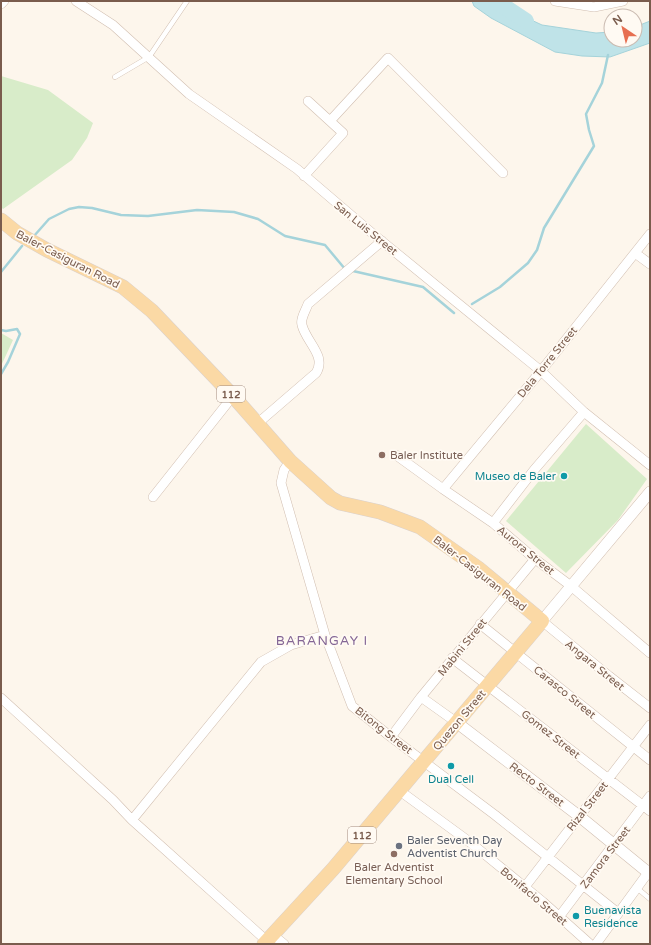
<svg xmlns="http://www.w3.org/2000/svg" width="651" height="945" font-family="'Varela Round',sans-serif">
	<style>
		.green { fill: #d8ecc9 }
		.water { fill: #bfe3e8; stroke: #a5d3da }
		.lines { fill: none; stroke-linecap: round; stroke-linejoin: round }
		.stream { stroke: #a5d3da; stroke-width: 2.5 }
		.river { stroke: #bfe3e8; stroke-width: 16 }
		.service-casing { stroke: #d1beb0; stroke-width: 5.5 }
		.minor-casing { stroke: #d1beb0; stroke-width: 10 }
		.tertiary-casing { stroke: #d1beb0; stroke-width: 12 }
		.primary-casing { stroke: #dad1cd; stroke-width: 15 }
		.service { stroke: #fff; stroke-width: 4.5 }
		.minor { stroke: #fff; stroke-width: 9 }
		.tertiary { stroke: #fff; stroke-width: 11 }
		.primary { stroke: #fbd9a5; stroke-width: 14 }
		.education-dot { fill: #8d6e63; stroke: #fffaf3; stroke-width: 1.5 }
		.culture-dot { fill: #0f9aa8; stroke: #fffaf3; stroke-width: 1.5 }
		.worship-dot { fill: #6b7280; stroke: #fffaf3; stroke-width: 1.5 }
		.labels { text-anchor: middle; stroke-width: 3.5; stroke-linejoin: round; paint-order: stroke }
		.shield { fill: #fffaf3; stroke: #a28b7f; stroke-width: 1 }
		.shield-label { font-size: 10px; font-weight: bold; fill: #7a5c4d }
		.street-label { font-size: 11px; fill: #7a5c4d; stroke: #fffaf3 }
		.education-label { font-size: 11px; fill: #785e54; stroke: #fffaf3; text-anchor: start }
		.culture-label { font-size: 11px; fill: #0d838f; stroke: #fffaf3; text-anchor: end }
		.worship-label { font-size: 11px; fill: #5b616d; stroke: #fffaf3; text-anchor: start }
		.quarter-label { font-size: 13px; letter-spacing: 1px; fill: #846695; stroke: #fffaf3 }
	</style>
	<rect width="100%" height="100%" fill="#fdf6ec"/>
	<path class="green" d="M 1,76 L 48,90 L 93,123 L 87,138 L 72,160 L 3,209 L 1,207 Z
		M 1,333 L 13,340 L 1,366 Z
		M 586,424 L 647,479 L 618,520 L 566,573 L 506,521 Z"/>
	<path class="water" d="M 472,1 L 487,1 L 512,11 L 542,25 L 596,33 L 611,32 L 611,40 L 635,40 L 635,27 L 650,21 L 650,43 L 610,57 L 582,56 L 555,52 L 491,18 L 474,6 Z"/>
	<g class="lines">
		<path class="stream" d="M 34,236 L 49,219 L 69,209 L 79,207 L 92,208 L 121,215 L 148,216 L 197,210 L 234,212 L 258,219 L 285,236 L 325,245 L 345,269
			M 353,271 L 423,287 L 454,313
			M 1,272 L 22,246
			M 472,304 L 500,287 L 528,263 L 537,250 L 544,228 L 594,146 L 589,130 L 586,114 L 602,83 L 608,55
			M 1,330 L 6,331 L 17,329 L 20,334 L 8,362 L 1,374"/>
		<path class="river" d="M 496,1 L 526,21"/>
		<g class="service-casing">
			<path id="service" d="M 115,77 L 149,57 L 187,1
				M 637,888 L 650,899"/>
		</g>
		<g class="minor-casing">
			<path id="minor" d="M 76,1 L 113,25 L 189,94 L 297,169 L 373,234 L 541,371 L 584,412 L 650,465
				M 555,1 L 594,7 L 623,1
				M 1,4 L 4,1
				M 330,121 L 388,58 L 503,173
				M 304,176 L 343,133 L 308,101
				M 635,253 L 650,264
				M 258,423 L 316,373 C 327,356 306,342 302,325 C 300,319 306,310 308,304 L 382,241
				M 396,455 L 443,489 L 493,523 L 535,559 L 571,586 L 650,653
				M 290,461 L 284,470 L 281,483 L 325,635 L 352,706 L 391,737 L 495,815 L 618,913
				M 443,489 L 541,371 L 650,234
				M 153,497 L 233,396
				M 493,523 L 534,470 L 584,412
				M 542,621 L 609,676 L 650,708
				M 480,624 L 650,760
				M 452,658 L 650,811
				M 421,697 L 456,722
				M 1,698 L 113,800 L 132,820 L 267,941
				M 391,737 L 421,697 L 535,559
				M 400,791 L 471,843 L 543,902 L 590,944
				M 132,820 L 261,662 L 291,645 L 325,635
				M 524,888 L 650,725
				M 559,917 L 650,796
				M 273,935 L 284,944
				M 596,944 L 650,870"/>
		</g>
		<g class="tertiary-casing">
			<path id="tertiary" d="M 542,621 L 650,492
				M 456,722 L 579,816 L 650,874"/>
		</g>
		<g class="primary-casing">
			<path id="primary" d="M 1,220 L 17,233 L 47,250 L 123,287 L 152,311 L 233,396 L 290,461 L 331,498 L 340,503 L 380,512 L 420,527 L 478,568 L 542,621 L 333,869 L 264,944"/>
		</g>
		<use href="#service" class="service"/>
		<use href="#minor" class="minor"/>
		<use href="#tertiary" class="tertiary"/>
		<use href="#primary" class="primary"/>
	</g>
	<g class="education-dot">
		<circle cx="382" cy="455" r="4"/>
		<circle cx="394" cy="854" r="4"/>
	</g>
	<g class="culture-dot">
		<circle cx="564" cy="476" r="4"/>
		<circle cx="451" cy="766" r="4"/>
		<circle cx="576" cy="916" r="4"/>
	</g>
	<circle class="worship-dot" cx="399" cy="846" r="4"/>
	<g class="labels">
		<g class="shield">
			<rect x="217" y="386" width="28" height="16" rx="3"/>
			<rect x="348" y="827" width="28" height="16" rx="3"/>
		</g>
		<g class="shield-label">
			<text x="231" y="398">112</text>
			<text x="362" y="839">112</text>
		</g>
		<g class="street-label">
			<text transform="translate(366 228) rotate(39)" y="4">San Luis Street</text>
			<text transform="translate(68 259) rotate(27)" y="4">Baler-Casiguran Road</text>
			<text transform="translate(547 362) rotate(-51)" y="4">Dela Torre Street</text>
			<text transform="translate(526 550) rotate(39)" y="4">Aurora Street</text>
			<text transform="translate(480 573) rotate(38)" y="4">Baler-Casiguran Road</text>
			<text transform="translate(462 647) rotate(-51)" y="4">Mabini Street</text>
			<text transform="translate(595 665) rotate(39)" y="4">Angara Street</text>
			<text transform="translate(565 692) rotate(39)" y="4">Carasco Street</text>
			<text transform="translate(459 720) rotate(-50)" y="4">Quezon Street</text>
			<text transform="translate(384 730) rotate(38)" y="4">Bitong Street</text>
			<text transform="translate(551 734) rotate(38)" y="4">Gomez Street</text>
			<text transform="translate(537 784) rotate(37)" y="4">Recto Street</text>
			<text transform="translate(587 806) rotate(-52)" y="4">Rizal Street</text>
			<text transform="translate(605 857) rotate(-53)" y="4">Zamora Street</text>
			<text transform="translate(534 896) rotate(40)" y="4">Bonifacio Street</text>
		</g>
		<g class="education-label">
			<text x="390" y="459">Baler Institute</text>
			<text x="394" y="871" text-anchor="middle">Baler Adventist<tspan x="394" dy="13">Elementary School</tspan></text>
		</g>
		<g class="culture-label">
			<text x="556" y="480">Museo de Baler</text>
			<text x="451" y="783" text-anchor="middle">Dual Cell</text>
			<text x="584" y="914" text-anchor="start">Buenavista<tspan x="584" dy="13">Residence</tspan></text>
		</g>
		<g class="worship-label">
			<text x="407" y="844">Baler Seventh Day<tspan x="407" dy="13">Adventist Church</tspan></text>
		</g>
		<g class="quarter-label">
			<text x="322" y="645">BARANGAY I</text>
		</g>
	</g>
	<rect width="651" height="945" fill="none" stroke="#7a5c4d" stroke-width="4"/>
	<g transform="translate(623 28) rotate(325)"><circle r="19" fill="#fffaf3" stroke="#cabbb1"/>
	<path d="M0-3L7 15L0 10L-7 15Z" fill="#e76f51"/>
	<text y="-6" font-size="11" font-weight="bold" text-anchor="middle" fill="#7a5c4d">N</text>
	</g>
</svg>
